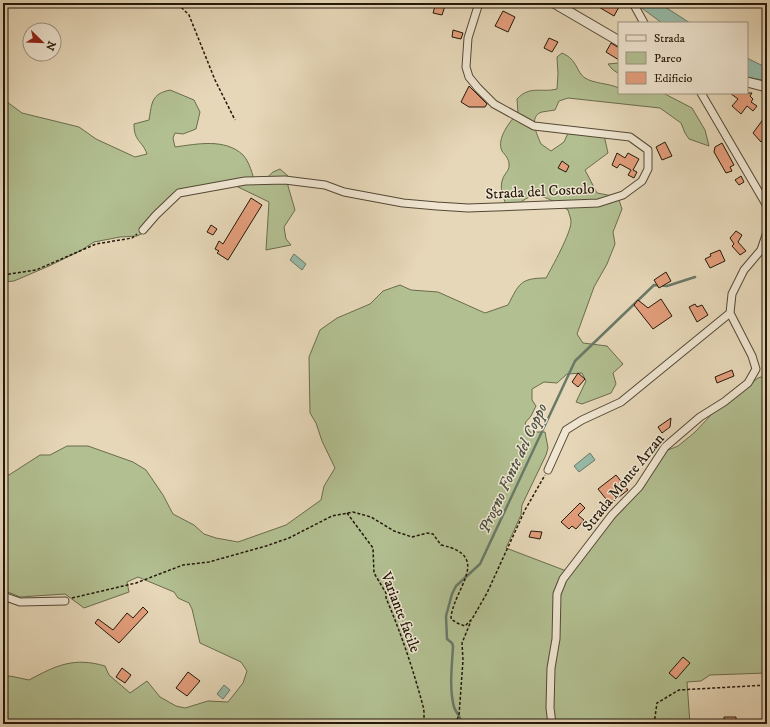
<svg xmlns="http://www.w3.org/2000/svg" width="770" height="727" font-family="'IM FELL DW Pica',serif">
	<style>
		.green { fill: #b2bf91; stroke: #6a6c4d }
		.water { fill: #97baa8; stroke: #697968 }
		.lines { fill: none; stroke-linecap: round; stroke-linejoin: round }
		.stream { stroke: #697968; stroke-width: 2.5 }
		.building { fill: #e49e7c; stroke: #231809 }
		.minor-casing { stroke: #544835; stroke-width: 9 }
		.tertiary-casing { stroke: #544835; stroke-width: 11 }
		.path { stroke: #231809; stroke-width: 1.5; stroke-dasharray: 3 2; stroke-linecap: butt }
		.minor { stroke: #efe5d1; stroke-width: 7 }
		.tertiary { stroke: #efe5d1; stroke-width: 9 }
		.labels { text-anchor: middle; stroke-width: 3; stroke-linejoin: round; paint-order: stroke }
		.street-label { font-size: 15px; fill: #231809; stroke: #efe5d1 }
		.water-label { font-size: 16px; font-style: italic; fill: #4c5141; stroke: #efe5d1 }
	</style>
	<rect width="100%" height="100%" fill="#e6d7b8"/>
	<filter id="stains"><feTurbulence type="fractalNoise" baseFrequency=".005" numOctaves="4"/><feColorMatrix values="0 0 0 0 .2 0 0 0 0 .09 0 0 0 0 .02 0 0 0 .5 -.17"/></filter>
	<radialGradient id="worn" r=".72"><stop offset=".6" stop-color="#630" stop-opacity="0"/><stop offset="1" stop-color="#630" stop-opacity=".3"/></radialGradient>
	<path class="green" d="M 562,53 C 578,60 576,72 585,78 C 595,84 608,83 619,88 L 619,93 L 663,93 L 692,108 L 705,130 L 709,146 L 689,139 L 685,133 L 681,123 L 660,108 L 568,98 L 559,101 L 555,110 C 551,111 546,111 542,112 C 528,116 537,135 541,144 L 551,151 L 564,142 L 568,133 L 604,135 L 608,153 L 585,170 L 597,193 L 618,197 L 622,209 L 613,232 L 615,244 L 607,264 L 594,287 L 577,334 L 583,343 L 607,346 L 623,364 L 613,373 L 616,384 L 611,393 L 582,404 L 576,402 L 586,381 L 582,373 L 567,374 L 557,383 L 544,382 L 532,389 L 532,400 L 536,406 L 531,416 L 525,423 L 530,432 L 545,432 L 548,448 L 546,455 L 522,505 L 521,515 L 506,548 L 569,572 L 608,525 L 642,489 L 663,452 L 678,446 L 694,433 L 712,414 L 758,378 L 767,375 L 767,673 L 710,675 L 701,681 L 687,682 L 690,724 L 3,724 L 3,678 L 10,676 L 29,680 C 57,665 74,657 105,666 L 109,675 L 130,693 L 147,681 L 160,697 L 176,706 L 185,708 L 208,701 L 228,702 L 243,683 L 247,671 L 241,662 L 200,643 L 192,609 L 189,603 L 178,598 L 174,592 L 138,577 L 127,582 L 129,592 L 84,608 L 65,594 L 20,597 L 3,590 L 3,473 L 9,475 L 40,455 L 50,455 L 67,446 L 88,446 L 133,462 L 146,470 L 163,495 L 173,514 L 194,525 L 204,534 L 216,538 L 238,542 L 286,525 L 321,500 L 324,486 L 335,468 L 322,441 L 316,423 L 310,413 L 309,357 L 320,330 L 337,318 L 370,304 L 383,291 L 400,285 L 411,290 L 438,292 L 485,313 L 508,305 C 519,284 520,278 546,278 C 552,267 571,233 571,222 C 571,218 569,214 568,210 C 548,198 534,187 516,207 L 506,205 C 503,196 499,188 503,178 C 505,173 510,170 509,164 C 509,159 505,155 502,151 C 496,139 510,121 518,113 L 517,99 C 530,85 541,93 557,89 L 558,74 L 557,57 Z
		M 619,63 L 619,74 L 612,69 L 608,64 Z
		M 170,90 L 194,100 L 200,112 L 196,129 L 183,134 L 175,133 L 173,138 L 175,147 C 197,144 225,138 243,155 C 249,161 253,175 255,184 L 260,184 L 273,172 L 280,169 L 288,176 L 288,186 L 295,210 L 284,227 L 286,239 L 291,245 L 266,250 L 269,202 L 236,186 L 183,195 L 170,202 L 145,232 L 137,236 L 120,237 L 94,242 L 80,251 L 49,266 L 14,281 L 3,282 L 3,99 L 22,113 L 79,127 L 96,139 L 135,157 L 147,154 C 142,140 134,142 134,124 L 149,120 C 152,103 151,94 170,90 Z"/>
	<path class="water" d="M 635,3 L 659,3 L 690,23 L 662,23 Z
		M 747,58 L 767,68 L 767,81 L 747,77 Z
		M 294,254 L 306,264 L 302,270 L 290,260 Z
		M 590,453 L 595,460 L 579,472 L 574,466 Z
		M 224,685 L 230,690 L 223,699 L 217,694 Z"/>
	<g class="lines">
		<path class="stream" d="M 462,724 C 461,717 456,713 454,707 C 449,688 452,666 453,646 L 452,643 L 447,639 L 446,616 L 452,594 L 456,586 L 480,564 L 575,361 L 654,285 L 667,286 L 695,277"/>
	</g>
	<path class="building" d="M 436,3 L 446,3 L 442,15 L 433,13 Z
		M 592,3 L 612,3 L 619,7 L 614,16 Z
		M 503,11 L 515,17 L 508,32 L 495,26 Z
		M 453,30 L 463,33 L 461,39 L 452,37 Z
		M 549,38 L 558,42 L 552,52 L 544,48 Z
		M 611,43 L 619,48 L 619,60 L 606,52 Z
		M 469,86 L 487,104 L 485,107 L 469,107 L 461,102 Z
		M 730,93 L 752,93 L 750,96 L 753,99 L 751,102 L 757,106 L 753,111 L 747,106 L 741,114 L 732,106 L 738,99 Z
		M 767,114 L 767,134 L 761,142 L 753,133 Z
		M 665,142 L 672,156 L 662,160 L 656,147 Z
		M 722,143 L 734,165 L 730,167 L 732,171 L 726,173 L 714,152 L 715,147 Z
		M 617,153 L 625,158 L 628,153 L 639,159 L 633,170 L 637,172 L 634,178 L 628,175 L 631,170 L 620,164 L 617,168 L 612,165 Z
		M 562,161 L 569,166 L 566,172 L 558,168 Z
		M 741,176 L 744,182 L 739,185 L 735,180 Z
		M 251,198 L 262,205 L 228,260 L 217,253 L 219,251 L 215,249 L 219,241 L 223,244 Z
		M 211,225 L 217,229 L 213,235 L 207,232 Z
		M 736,231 L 742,235 L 738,242 L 746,251 L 740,255 L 732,246 L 734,244 L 730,238 Z
		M 720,250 L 725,261 L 710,268 L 705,259 L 711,256 L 710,254 Z
		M 666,272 L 671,281 L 659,288 L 654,280 Z
		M 661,299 L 672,316 L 653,329 L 634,305 L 638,300 L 648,308 Z
		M 695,304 L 697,307 L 702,305 L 708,315 L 697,322 L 689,307 Z
		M 732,370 L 734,376 L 717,383 L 715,377 Z
		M 578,373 L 585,379 L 578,387 L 572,382 Z
		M 671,418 L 670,427 L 662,433 L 658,427 Z
		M 616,475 L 628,490 L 610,504 L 598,489 Z
		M 580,503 L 585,508 L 578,515 L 584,520 L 576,529 L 572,526 L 569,529 L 561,522 Z
		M 531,531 L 542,532 L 540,539 L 529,537 Z
		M 143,607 L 148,612 L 119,643 L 95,623 L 98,619 L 113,630 L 127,613 L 133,618 Z
		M 683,657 L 690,663 L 676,679 L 669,673 Z
		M 122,668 L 131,675 L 125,683 L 116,677 Z
		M 188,672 L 200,681 L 187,696 L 176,688 Z
		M 724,717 L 736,717 L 736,724 L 724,724 Z"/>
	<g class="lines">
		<g class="minor-casing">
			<path id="minor" d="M 633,3 L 644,23
				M 701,93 L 767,206
				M 143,230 L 156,215 L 179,193 L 245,181 L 285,180 L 325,185 L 344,192 L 403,203 L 437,206 L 468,208 L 598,203 L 623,195 L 642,181 L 648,169 L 648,150 L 630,137 L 534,126 L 494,104 L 478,88 L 469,77 L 466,67 L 468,38 L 479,3
				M 548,470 L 566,430 L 582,420 L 621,402 L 730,313
				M 3,596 L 20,602 L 65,601
				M 552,724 L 550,708 L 551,668 L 556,639 L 557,594 L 563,579 L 612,515 L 639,487 L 665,447 L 700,417 L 724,402 L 748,383 L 756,369 L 752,356 L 730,313 L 732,294 L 744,270 L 761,250 L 767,232"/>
		</g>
		<g class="tertiary-casing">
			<path id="tertiary" d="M 554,3 L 619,41
				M 747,82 L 767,87"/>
		</g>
		<path class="path" d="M 180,3 L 180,6 L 189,15 L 215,80 L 235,120
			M 3,275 L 36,270 L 96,244 L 132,238 L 137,234
			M 347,513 L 373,548 L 374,573 L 386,593 L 386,598 C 401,633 413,669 423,706 C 425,712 423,718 425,724
			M 72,598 L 136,583 L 183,565 L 209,562 L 266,546 L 289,538 L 332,516 L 353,512 L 371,517 L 394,531 L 412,537 L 427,533 L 433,534 L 441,545 C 494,556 452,590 451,619 L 457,623 L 465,626 L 472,619 L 487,593 L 525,510 L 545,475
			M 455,724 L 459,715 L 460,702 L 463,660 L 462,643 L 471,621
			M 654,724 L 657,703 L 679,690 L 767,685"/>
		<use href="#minor" class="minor"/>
		<use href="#tertiary" class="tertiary"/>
	</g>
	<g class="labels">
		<g class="street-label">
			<text transform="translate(540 191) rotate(-3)" y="5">Strada del Costolo</text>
			<text transform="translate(623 482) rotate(-51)" y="5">Strada Monte Arzan</text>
			<text transform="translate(401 612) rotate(69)" y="5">Variante facile</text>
		</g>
		<g class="water-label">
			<text transform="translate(512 468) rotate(-65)" y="6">Progno Fonte del Coppo</text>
		</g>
	</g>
	<rect width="770" height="727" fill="none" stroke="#e6d7b8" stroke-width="16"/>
	<rect x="4" y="4" width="762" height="719" fill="none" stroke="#231809" stroke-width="2"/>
	<rect x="8" y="8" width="754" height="711" fill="none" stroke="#231809"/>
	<rect x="618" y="22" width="130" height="72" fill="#efe5d1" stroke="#9d9381"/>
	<rect x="626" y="35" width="20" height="6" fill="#efe5d1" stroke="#9d9381"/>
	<text x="654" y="42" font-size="12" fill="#231809">Strada</text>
	<rect x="626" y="52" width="20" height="12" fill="#b2bf91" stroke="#9d9381"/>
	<text x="654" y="62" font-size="12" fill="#231809">Parco</text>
	<rect x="626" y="72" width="20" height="12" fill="#e49e7c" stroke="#9d9381"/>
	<text x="654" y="82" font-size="12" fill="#231809">Edificio</text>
	<g transform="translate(42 42) rotate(113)"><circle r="19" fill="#efe5d1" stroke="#9d9381"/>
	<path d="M0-3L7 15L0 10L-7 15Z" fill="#8f2418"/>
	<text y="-6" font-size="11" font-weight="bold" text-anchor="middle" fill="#231809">N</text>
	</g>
	<rect width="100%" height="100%" filter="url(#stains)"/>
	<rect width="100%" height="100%" fill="url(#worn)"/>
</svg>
